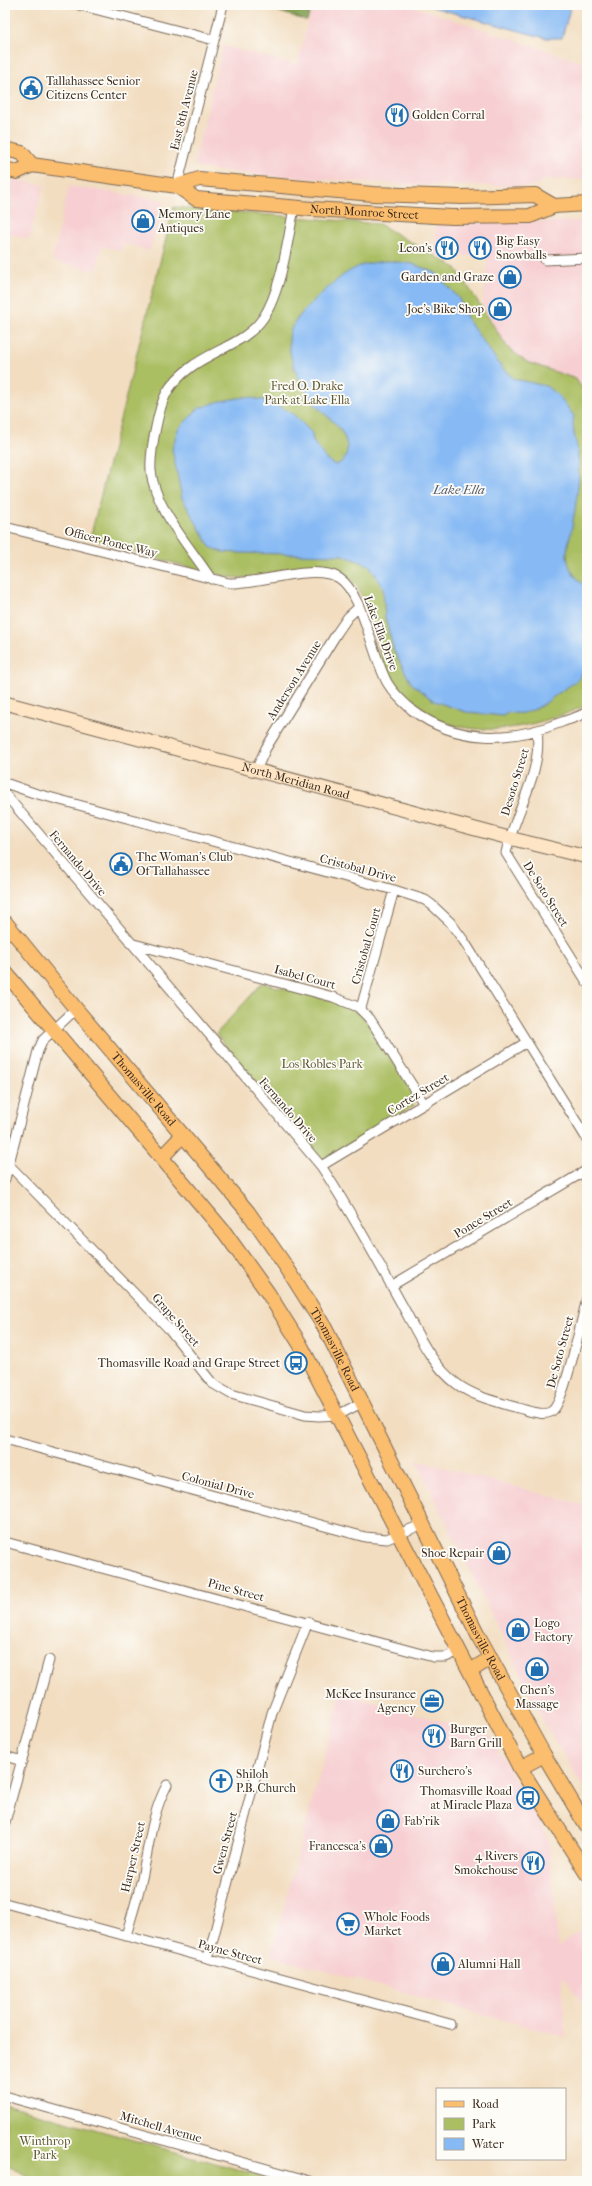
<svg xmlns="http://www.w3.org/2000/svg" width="592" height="2186" font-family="'IM FELL French Canon',serif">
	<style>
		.built { fill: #f7cfd2 }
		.green { fill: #aabe62; stroke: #727440 }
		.forest { fill: #87a558; stroke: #61683b }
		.water { fill: #87baf4; stroke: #617289 }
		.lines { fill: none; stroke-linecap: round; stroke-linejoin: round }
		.street-casing { stroke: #7b6957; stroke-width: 11 }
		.secondary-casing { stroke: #7b6957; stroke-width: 15 }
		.primary-casing { stroke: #7b6957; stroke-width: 16 }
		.street { stroke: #fff; stroke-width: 9 }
		.secondary { stroke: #fde5c5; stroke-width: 13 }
		.primary { stroke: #fbbd6e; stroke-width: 14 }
		.labels { text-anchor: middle; stroke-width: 3.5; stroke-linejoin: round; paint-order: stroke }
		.poi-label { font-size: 12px; fill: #3b2a1e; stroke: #fdfcf7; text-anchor: start }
		.street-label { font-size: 12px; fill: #3b2a1e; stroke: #fdfcf7 }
		.park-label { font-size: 12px; fill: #5c5632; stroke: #fdfcf7 }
		.water-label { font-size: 13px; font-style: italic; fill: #565c69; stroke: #fdfcf7 }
	</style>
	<rect width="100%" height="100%" fill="#fdfcf7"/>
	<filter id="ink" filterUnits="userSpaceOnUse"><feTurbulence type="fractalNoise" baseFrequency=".025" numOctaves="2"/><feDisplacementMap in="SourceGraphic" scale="8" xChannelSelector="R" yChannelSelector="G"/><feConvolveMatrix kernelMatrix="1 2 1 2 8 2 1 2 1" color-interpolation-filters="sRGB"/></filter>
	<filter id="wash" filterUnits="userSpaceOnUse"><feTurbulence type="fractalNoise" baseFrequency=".012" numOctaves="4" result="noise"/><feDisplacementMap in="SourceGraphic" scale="16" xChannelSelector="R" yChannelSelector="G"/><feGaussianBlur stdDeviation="0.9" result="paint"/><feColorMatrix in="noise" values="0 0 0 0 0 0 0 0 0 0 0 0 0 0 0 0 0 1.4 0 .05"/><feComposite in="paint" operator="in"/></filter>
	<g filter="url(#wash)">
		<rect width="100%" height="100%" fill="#f2ddc0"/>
		<path class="built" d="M 312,5 L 409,5 L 587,64 L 587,179 L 543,180 L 535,186 L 420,185 L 268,176 L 199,168 L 195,164 L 195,160 L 223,46 L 297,65 Z
			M 5,178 L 44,185 L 29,239 L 5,234 Z
			M 69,186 L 164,200 L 150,251 L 123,243 L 121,251 L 102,246 L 96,271 L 52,261 Z
			M 587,221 L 587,396 L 576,379 L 527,362 L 508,348 L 490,319 L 483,305 L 488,257 L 435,255 L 436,224 Z
			M 416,1460 L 587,1506 L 587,1793 L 547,1728 Z
			M 341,1693 L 490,1735 L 549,1841 L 558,1946 L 587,1927 L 587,2010 L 570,1986 L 561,1977 L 566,2037 L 271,1956 Z"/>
		<path class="green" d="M 174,207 L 379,224 L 456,268 L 508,348 L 527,362 L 576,379 L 587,396 L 587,705 C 528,731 447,749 401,690 C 396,684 389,678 386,671 C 372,641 371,585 338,570 C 309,557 270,578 240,578 C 230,578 219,574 210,572 C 169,563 130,550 90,538 Z
			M 262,983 L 341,1003 L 362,1015 L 410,1087 L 414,1102 L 413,1106 L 325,1160 L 319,1159 L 216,1034 Z
			M 5,2104 L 279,2181 L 40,2181 L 5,2165 Z"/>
		<path class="forest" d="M 279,5 L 312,5 L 307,21 L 277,11 Z"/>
		<path class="water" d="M 425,5 L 571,5 L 562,38 L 545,38 Z
			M 389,261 L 413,264 L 436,273 L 459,299 L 469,322 L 503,369 L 514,379 L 546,386 L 560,397 L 574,416 C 571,430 577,441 578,454 C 581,478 576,503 572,527 C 571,536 566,547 567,556 C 568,575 585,583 587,592 C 588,599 588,664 586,668 C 580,682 564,688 552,698 C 541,707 524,717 509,712 L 503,716 L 466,712 L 434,701 L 411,683 L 394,651 L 385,617 L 383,587 L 369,565 L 342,555 L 242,553 L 222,552 L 210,547 L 182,498 L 172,449 L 178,429 L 199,408 L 221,401 L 245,397 L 269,401 L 293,414 L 312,433 L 313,441 L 326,459 L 335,465 C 343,462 346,459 347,451 C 348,426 321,415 310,398 C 299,382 285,351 290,332 C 294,319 313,301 323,292 C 347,271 356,263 389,261 Z"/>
	</g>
	<g filter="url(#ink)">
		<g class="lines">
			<g class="street-casing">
				<path id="street" d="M 79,5 L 214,40
					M 177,186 L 223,5
					M 545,260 L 587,258
					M 5,527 L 229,583 C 260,584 314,563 339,578 C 363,593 372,657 388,684 C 394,694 403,702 412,710 C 457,744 511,742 562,722 C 570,719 579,717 587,712
					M 211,579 C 191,548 155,509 151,471 C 150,456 153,441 156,427 C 162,397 167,385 191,367 C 214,350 247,342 263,318 C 281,292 288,239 294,208
					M 537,731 C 543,773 514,813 506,853 L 587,982
					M 256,770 L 266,748 L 337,633 L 348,617 L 359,607
					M 5,783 L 34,793 L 394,890 L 425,900 L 432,905 L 450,922 L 464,941 L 587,1139
					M 5,794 L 321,1166 C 351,1211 376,1258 402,1305 C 417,1332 431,1365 457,1384 C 474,1397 498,1402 518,1408 C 527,1410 546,1418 553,1410 C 565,1399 582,1318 587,1298
					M 130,943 L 333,997 L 358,1007 L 370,1019 L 424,1104
					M 361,1008 L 394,890
					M 5,1161 L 170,1330 L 212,1383 L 231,1394 L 305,1415 L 319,1416 L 338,1415 L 363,1402
					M 321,1166 L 527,1042
					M 5,1179 L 38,1051 L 43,1040 L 76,1009
					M 391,1286 L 587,1170
					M 5,1439 L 365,1537 L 387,1539 L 423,1524
					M 5,1542 L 433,1657 L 446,1657 L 459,1651
					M 5,1756 L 22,1761
					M 5,1822 L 49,1660
					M 5,1903 L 450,2024
					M 126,1936 C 132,1914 140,1891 144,1868 C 150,1839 153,1811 167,1785
					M 208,1958 L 272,1713 L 308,1622
					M 5,2096 L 310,2181"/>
			</g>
			<g class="secondary-casing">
				<g id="secondary">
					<path id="s1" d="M 5,703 L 509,838 L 587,857"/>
				</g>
			</g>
			<g class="primary-casing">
				<g id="primary">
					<path d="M 5,149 L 22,153 L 32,165"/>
					<path d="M 5,169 L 17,172 L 32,165 L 177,186 L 199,179 L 373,194 L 462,197 L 535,195 L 554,206"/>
					<path id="s2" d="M 177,186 L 196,199 L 312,209 L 452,217 L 530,216 L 554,206 L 587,204"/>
					<path id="s3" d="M 5,922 L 76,1009 L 248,1212 L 287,1268 L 325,1328 L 480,1639 L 544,1755 L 587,1827"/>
					<path d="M 5,972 L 225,1233 L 268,1293 L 300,1344 L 520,1768 L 587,1874"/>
					<path d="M 162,1157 L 183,1135"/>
					<path d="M 470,1671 L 491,1658"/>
					<path d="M 520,1768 L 544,1755"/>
				</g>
			</g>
			<use href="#street" class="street"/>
			<use href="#secondary" class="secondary"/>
			<use href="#primary" class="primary"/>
		</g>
	</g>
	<defs>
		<g id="civic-ring" transform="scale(1.15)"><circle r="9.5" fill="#fdfcf7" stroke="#1f6fb2" stroke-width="1.5"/><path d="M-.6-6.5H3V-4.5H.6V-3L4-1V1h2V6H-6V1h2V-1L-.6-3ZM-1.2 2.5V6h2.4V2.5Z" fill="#1f6fb2"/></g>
		<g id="restaurant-ring" transform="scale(1.15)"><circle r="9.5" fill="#fdfcf7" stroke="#1f6fb2" stroke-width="1.5"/><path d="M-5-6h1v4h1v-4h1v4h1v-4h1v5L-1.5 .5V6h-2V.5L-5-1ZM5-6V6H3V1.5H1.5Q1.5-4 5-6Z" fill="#1f6fb2"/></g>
		<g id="shop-ring" transform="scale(1.15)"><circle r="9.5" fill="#fdfcf7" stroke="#1f6fb2" stroke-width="1.5"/><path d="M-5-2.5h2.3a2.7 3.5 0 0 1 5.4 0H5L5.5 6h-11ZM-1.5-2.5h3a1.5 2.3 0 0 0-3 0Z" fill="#1f6fb2"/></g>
		<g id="bus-ring" transform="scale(1.15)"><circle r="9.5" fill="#fdfcf7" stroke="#1f6fb2" stroke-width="1.5"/><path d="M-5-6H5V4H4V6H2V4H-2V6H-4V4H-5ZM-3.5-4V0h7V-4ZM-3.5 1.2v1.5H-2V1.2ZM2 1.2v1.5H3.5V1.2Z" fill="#1f6fb2"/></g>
		<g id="office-ring" transform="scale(1.15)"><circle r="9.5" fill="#fdfcf7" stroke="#1f6fb2" stroke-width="1.5"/><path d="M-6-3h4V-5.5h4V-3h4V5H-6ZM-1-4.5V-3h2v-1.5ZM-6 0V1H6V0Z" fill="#1f6fb2"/></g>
		<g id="church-ring" transform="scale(1.15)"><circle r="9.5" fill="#fdfcf7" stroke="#1f6fb2" stroke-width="1.5"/><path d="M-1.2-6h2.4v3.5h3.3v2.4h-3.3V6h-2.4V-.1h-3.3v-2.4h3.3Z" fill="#1f6fb2"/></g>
		<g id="supermarket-ring" transform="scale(1.15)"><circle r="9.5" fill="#fdfcf7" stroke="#1f6fb2" stroke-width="1.5"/><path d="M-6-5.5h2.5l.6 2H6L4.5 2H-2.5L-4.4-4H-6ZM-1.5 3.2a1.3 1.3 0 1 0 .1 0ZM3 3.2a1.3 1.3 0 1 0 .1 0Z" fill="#1f6fb2"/></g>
	</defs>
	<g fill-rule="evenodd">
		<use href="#civic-ring" x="31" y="88"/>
		<use href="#restaurant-ring" x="397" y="115"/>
		<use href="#shop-ring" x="143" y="221"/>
		<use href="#restaurant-ring" x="447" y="248"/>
		<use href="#restaurant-ring" x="480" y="248"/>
		<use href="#shop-ring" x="510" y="277"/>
		<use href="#shop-ring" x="500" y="309"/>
		<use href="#civic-ring" x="121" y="864"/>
		<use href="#bus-ring" x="296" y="1363"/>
		<use href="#shop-ring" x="499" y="1553"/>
		<use href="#shop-ring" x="518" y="1630"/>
		<use href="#shop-ring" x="537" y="1669"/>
		<use href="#office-ring" x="432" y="1701"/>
		<use href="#restaurant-ring" x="434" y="1736"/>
		<use href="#restaurant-ring" x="402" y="1771"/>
		<use href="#church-ring" x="221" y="1781"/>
		<use href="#bus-ring" x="528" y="1798"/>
		<use href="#shop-ring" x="388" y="1821"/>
		<use href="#shop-ring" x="381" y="1846"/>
		<use href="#restaurant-ring" x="533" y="1863"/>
		<use href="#supermarket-ring" x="348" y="1924"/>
		<use href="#shop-ring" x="443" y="1964"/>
	</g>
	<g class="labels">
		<g class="poi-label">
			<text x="46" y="85">Tallahassee Senior<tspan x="46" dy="14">Citizens Center</tspan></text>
			<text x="412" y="119">Golden Corral</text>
			<text x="158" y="218">Memory Lane<tspan x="158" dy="14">Antiques</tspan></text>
			<text x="496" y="245">Big Easy<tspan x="496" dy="14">Snowballs</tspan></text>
			<text x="432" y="252" text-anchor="end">Leon's</text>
			<text x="494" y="281" text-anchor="end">Garden and Graze</text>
			<text x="484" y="313" text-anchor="end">Joe's Bike Shop</text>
			<text x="136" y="861">The Woman's Club<tspan x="136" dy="14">Of Tallahassee</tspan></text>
			<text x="280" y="1367" text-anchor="end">Thomasville Road and Grape Street</text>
			<text x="484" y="1557" text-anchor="end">Shoe Repair</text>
			<text x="534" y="1627">Logo<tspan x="534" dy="14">Factory</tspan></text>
			<text x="537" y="1694" text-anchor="middle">Chen's<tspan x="537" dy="14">Massage</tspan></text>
			<text x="416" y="1698" text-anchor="end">McKee Insurance<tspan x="416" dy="14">Agency</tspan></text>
			<text x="450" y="1733">Burger<tspan x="450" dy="14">Barn Grill</tspan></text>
			<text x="418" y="1775">Surchero's</text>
			<text x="236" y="1778">Shiloh<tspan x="236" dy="14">P.B. Church</tspan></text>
			<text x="512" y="1795" text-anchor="end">Thomasville Road<tspan x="512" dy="14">at Miracle Plaza</tspan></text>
			<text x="404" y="1825">Fab'rik</text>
			<text x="366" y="1850" text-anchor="end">Francesca's</text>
			<text x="518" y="1860" text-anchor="end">4 Rivers<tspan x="518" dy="14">Smokehouse</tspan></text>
			<text x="364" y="1921">Whole Foods<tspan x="364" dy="14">Market</tspan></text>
			<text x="458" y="1968">Alumni Hall</text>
		</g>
		<g class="street-label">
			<text transform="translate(184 110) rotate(-76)" y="4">East 8th Avenue</text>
			<text dy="4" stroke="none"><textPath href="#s2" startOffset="192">North Monroe Street</textPath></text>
			<text transform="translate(111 542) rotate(14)" y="4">Officer Ponce Way</text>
			<text transform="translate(381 633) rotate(70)" y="4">Lake Ella Drive</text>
			<text transform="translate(294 680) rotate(-58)" y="4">Anderson Avenue</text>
			<text dy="4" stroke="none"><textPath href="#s1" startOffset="301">North Meridian Road</textPath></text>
			<text transform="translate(515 782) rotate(-73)" y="4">Desoto Street</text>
			<text transform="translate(78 863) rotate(50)" y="4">Fernando Drive</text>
			<text transform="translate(358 868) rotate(15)" y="4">Cristobal Drive</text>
			<text transform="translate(546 894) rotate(58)" y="4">De Soto Street</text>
			<text transform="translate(366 946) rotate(-74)" y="4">Cristobal Court</text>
			<text transform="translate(305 977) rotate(15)" y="4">Isabel Court</text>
			<text dy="4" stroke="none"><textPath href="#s3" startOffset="217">Thomasville Road</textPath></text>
			<text transform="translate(418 1094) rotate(-31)" y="4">Cortez Street</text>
			<text transform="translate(288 1110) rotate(49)" y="4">Fernando Drive</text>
			<text transform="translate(483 1218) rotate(-31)" y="4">Ponce Street</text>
			<text transform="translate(176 1320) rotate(49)" y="4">Grape Street</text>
			<text dy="4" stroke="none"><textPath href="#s3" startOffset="541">Thomasville Road</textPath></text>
			<text transform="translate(560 1352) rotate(-75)" y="4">De Soto Street</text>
			<text transform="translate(218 1485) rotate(15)" y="4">Colonial Drive</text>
			<text transform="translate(236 1590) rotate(15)" y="4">Pine Street</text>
			<text dy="4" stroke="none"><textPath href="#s3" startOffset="865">Thomasville Road</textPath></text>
			<text transform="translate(225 1843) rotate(-75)" y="4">Gwen Street</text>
			<text transform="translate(133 1857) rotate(-77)" y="4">Harper Street</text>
			<text transform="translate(230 1952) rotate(15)" y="4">Payne Street</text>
			<text transform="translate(161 2127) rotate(16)" y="4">Mitchell Avenue</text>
		</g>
		<g class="park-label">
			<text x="307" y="390">Fred O. Drake<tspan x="307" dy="14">Park at Lake Ella</tspan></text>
			<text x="322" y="1068">Los Robles Park</text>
			<text x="45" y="2145">Winthrop<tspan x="45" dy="14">Park</tspan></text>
		</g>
		<g class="water-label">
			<text x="459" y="494">Lake Ella</text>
		</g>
	</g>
	<rect width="592" height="2186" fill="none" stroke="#fdfcf7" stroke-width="20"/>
	<rect x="436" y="2088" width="130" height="72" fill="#fdfcf7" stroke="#afa8a0"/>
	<rect x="444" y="2101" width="20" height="6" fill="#fbbd6e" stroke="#afa8a0"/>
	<text x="472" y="2108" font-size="12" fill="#3b2a1e">Road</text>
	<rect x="444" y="2118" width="20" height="12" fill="#aabe62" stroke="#afa8a0"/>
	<text x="472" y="2128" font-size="12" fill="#3b2a1e">Park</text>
	<rect x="444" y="2138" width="20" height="12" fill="#87baf4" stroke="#afa8a0"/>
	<text x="472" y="2148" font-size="12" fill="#3b2a1e">Water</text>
</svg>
